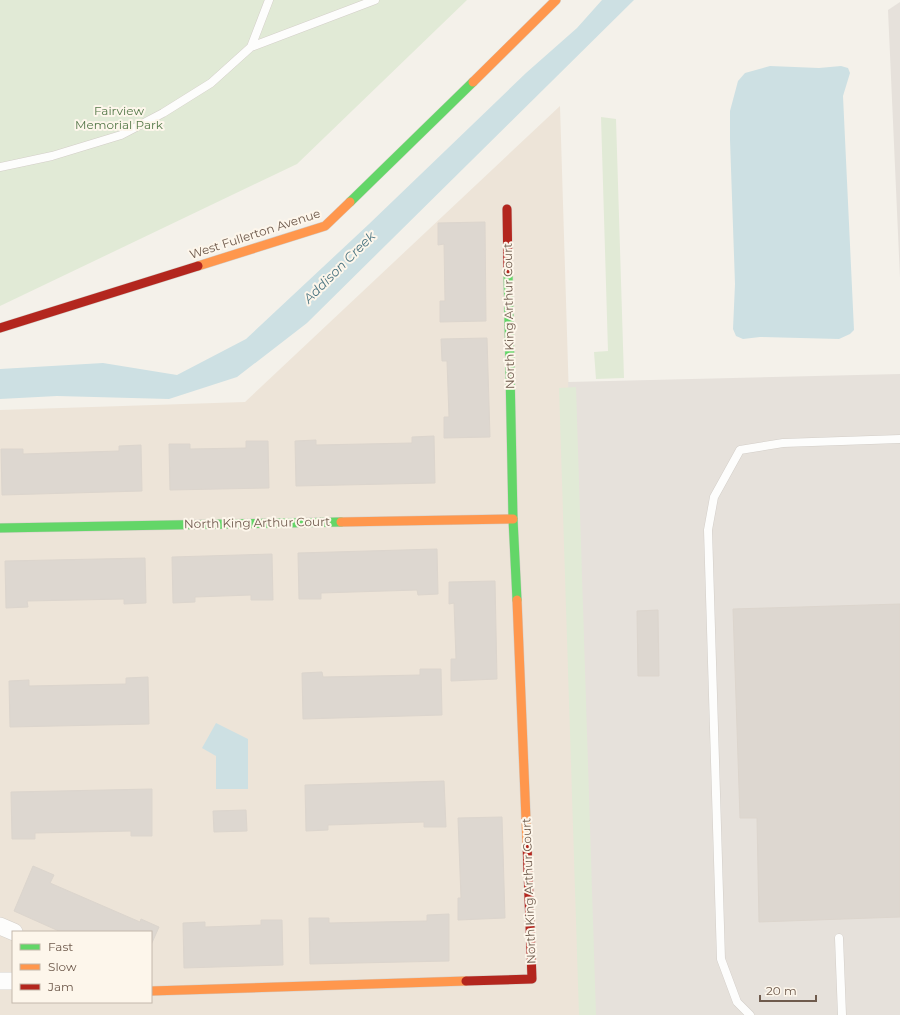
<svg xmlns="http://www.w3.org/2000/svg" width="900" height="1015" font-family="Montserrat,sans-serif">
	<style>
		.residential { fill: #ede4d8; fill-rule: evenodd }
		.industrial { fill: #e6e1db }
		.green { fill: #e1ead6 }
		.water { fill: #cde0e3 }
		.building { fill: #ddd7d0; stroke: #dcd5cd }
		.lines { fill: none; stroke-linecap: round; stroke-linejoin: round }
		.lane-casing { stroke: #d3cec8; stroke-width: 9 }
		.street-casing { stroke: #d3cec8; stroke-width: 18 }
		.fast-casing { stroke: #d4cec8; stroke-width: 10 }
		.slow-casing { stroke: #d4cec8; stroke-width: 10 }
		.jam-casing { stroke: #d4cec8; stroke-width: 10 }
		.lane { stroke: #fdfdfc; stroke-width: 8 }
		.street { stroke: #fdfdfc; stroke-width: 17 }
		.fast { stroke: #63d668; stroke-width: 9 }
		.slow { stroke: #ff974d; stroke-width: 9 }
		.jam { stroke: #b3261e; stroke-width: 9 }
		.labels { text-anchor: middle; stroke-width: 4; stroke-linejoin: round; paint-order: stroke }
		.park-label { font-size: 12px; fill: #55794a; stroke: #fdf6eb }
		.street-label { font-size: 12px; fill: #6f5b4d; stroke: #fdf6eb }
		.water-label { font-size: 13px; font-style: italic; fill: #4a7480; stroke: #fdf6eb }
	</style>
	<rect width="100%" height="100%" fill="#f4f1ea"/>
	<path class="residential" d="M 560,106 L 588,1015 L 0,1015 L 0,410 L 245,402 ZM 13,932 L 151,932 L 151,1002 L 13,1002 Z"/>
	<path class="industrial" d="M 900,2 L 900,278 L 888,10 Z
		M 900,374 L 900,1015 L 588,1015 L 568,382 Z"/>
	<path class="green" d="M 0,0 L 467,0 L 297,164 L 0,306 Z
		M 601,117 L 616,119 L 624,378 L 596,379 L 594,352 L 608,351 Z
		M 576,387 L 596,1015 L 579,1015 L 559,388 Z"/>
	<path class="water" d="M 602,0 L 634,0 L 307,323 L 237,377 L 169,399 L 57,396 L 0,399 L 0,369 L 103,363 L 177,375 L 246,339 L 369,224 L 526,73 L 577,28 Z
		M 770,66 L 819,68 L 841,66 L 848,68 L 850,73 L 843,96 L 854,330 L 850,334 L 839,339 L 760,337 L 743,339 L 736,336 L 733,329 L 735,284 L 730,140 L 730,111 L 738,81 L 745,73 Z
		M 216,723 L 248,739 L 248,789 L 216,789 L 216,756 L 202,748 Z"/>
	<path class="building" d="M 485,222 L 486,321 L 440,322 L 440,301 L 445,301 L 444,244 L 438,245 L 438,223 Z
		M 487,338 L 490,437 L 444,438 L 444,417 L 449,417 L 447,361 L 442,361 L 441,339 Z
		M 434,436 L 435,483 L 296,486 L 295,441 L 316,440 L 316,445 L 412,443 L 412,437 Z
		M 246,441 L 268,441 L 269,488 L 170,490 L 169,444 L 190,444 L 190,449 L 246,448 Z
		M 141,445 L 142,491 L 2,495 L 1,449 L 23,449 L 23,454 L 119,451 L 119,446 Z
		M 437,549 L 438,594 L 418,595 L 417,590 L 321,593 L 321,599 L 299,599 L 298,553 Z
		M 272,554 L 273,600 L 251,600 L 251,595 L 195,597 L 195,602 L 173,603 L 172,557 Z
		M 145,558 L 146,603 L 124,604 L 124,599 L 27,601 L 28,607 L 6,608 L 5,561 Z
		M 495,581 L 497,679 L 451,681 L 451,659 L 456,659 L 454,603 L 449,604 L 449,582 Z
		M 900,604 L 900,917 L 759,922 L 757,818 L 740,818 L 733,609 Z
		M 658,610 L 659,676 L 638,676 L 637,611 Z
		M 420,669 L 441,669 L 442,715 L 303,719 L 302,673 L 322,672 L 323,677 L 420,675 Z
		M 148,677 L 149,724 L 10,727 L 9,681 L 29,680 L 29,686 L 126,684 L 126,678 Z
		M 444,781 L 446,827 L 424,827 L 424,822 L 328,825 L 328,830 L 306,831 L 305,785 Z
		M 152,789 L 152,836 L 131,836 L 131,831 L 35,833 L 35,839 L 12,839 L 11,792 Z
		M 246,810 L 247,831 L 214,832 L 213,811 Z
		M 502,817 L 505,918 L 458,920 L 458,898 L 461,898 L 458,818 Z
		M 33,866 L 54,875 L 50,883 L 140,922 L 141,919 L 159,927 L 151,945 L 151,932 L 61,932 L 14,911 Z
		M 449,914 L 449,961 L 310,964 L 309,918 L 329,918 L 329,923 L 427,921 L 427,915 Z
		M 261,920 L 282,920 L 283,965 L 184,968 L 183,923 L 205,922 L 205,927 L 261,925 Z"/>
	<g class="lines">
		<g class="lane-casing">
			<path id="lane" d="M 251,47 L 375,0
				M 0,167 L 52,156 L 121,135 L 163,113 L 211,83 L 251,47 L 269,0
				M 839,938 L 842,1015
				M 750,1015 L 737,1002 L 721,959 L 708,530 L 714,497 L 740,450 L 783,443 L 900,439"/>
		</g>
		<g class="street-casing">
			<path id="street" d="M 0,926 L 14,932
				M 0,981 L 13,981"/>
		</g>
		<g class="fast-casing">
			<path id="fast" d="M 350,202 L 473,82
				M 508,272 L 513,519 L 517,600
				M 0,528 L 341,522"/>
		</g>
		<g class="slow-casing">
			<path id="slow" d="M 473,82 L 556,0
				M 198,266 L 325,226 L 350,202
				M 341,522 L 513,519
				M 517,600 L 527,844
				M 151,991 L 466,981"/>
		</g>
		<g class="jam-casing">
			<path id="jam" d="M 507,209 L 508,272
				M 0,328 L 198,266
				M 466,981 L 532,979 L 527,844"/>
		</g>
		<use href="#lane" class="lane"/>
		<use href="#street" class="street"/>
		<use href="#fast" class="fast"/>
		<use href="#slow" class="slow"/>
		<use href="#jam" class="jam"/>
	</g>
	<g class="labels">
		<g class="park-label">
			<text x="119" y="115">Fairview<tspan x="119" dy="14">Memorial Park</tspan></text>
		</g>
		<g class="street-label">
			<text transform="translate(255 234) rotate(-18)" y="4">West Fullerton Avenue</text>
			<text transform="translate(509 316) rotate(-91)" y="4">North King Arthur Court</text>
			<text transform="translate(257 523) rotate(-1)" y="4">North King Arthur Court</text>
			<text transform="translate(529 891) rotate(-92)" y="4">North King Arthur Court</text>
		</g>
		<g class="water-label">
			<text transform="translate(339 267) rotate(-45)" y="5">Addison Creek</text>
		</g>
	</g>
	<rect x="12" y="931" width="140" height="72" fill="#fdf6eb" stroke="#c4b8ac"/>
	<rect x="20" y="944" width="20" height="6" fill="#63d668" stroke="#c4b8ac"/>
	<text x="48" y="951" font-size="12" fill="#6f5b4d">Fast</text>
	<rect x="20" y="964" width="20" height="6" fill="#ff974d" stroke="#c4b8ac"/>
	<text x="48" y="971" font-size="12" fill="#6f5b4d">Slow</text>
	<rect x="20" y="984" width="20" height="6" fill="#b3261e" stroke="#c4b8ac"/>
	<text x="48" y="991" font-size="12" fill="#6f5b4d">Jam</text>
	<path d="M760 995v6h56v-6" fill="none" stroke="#6f5b4d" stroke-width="2"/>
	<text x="766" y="995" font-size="12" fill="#6f5b4d" stroke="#fdf6eb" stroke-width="3" paint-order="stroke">20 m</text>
</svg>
